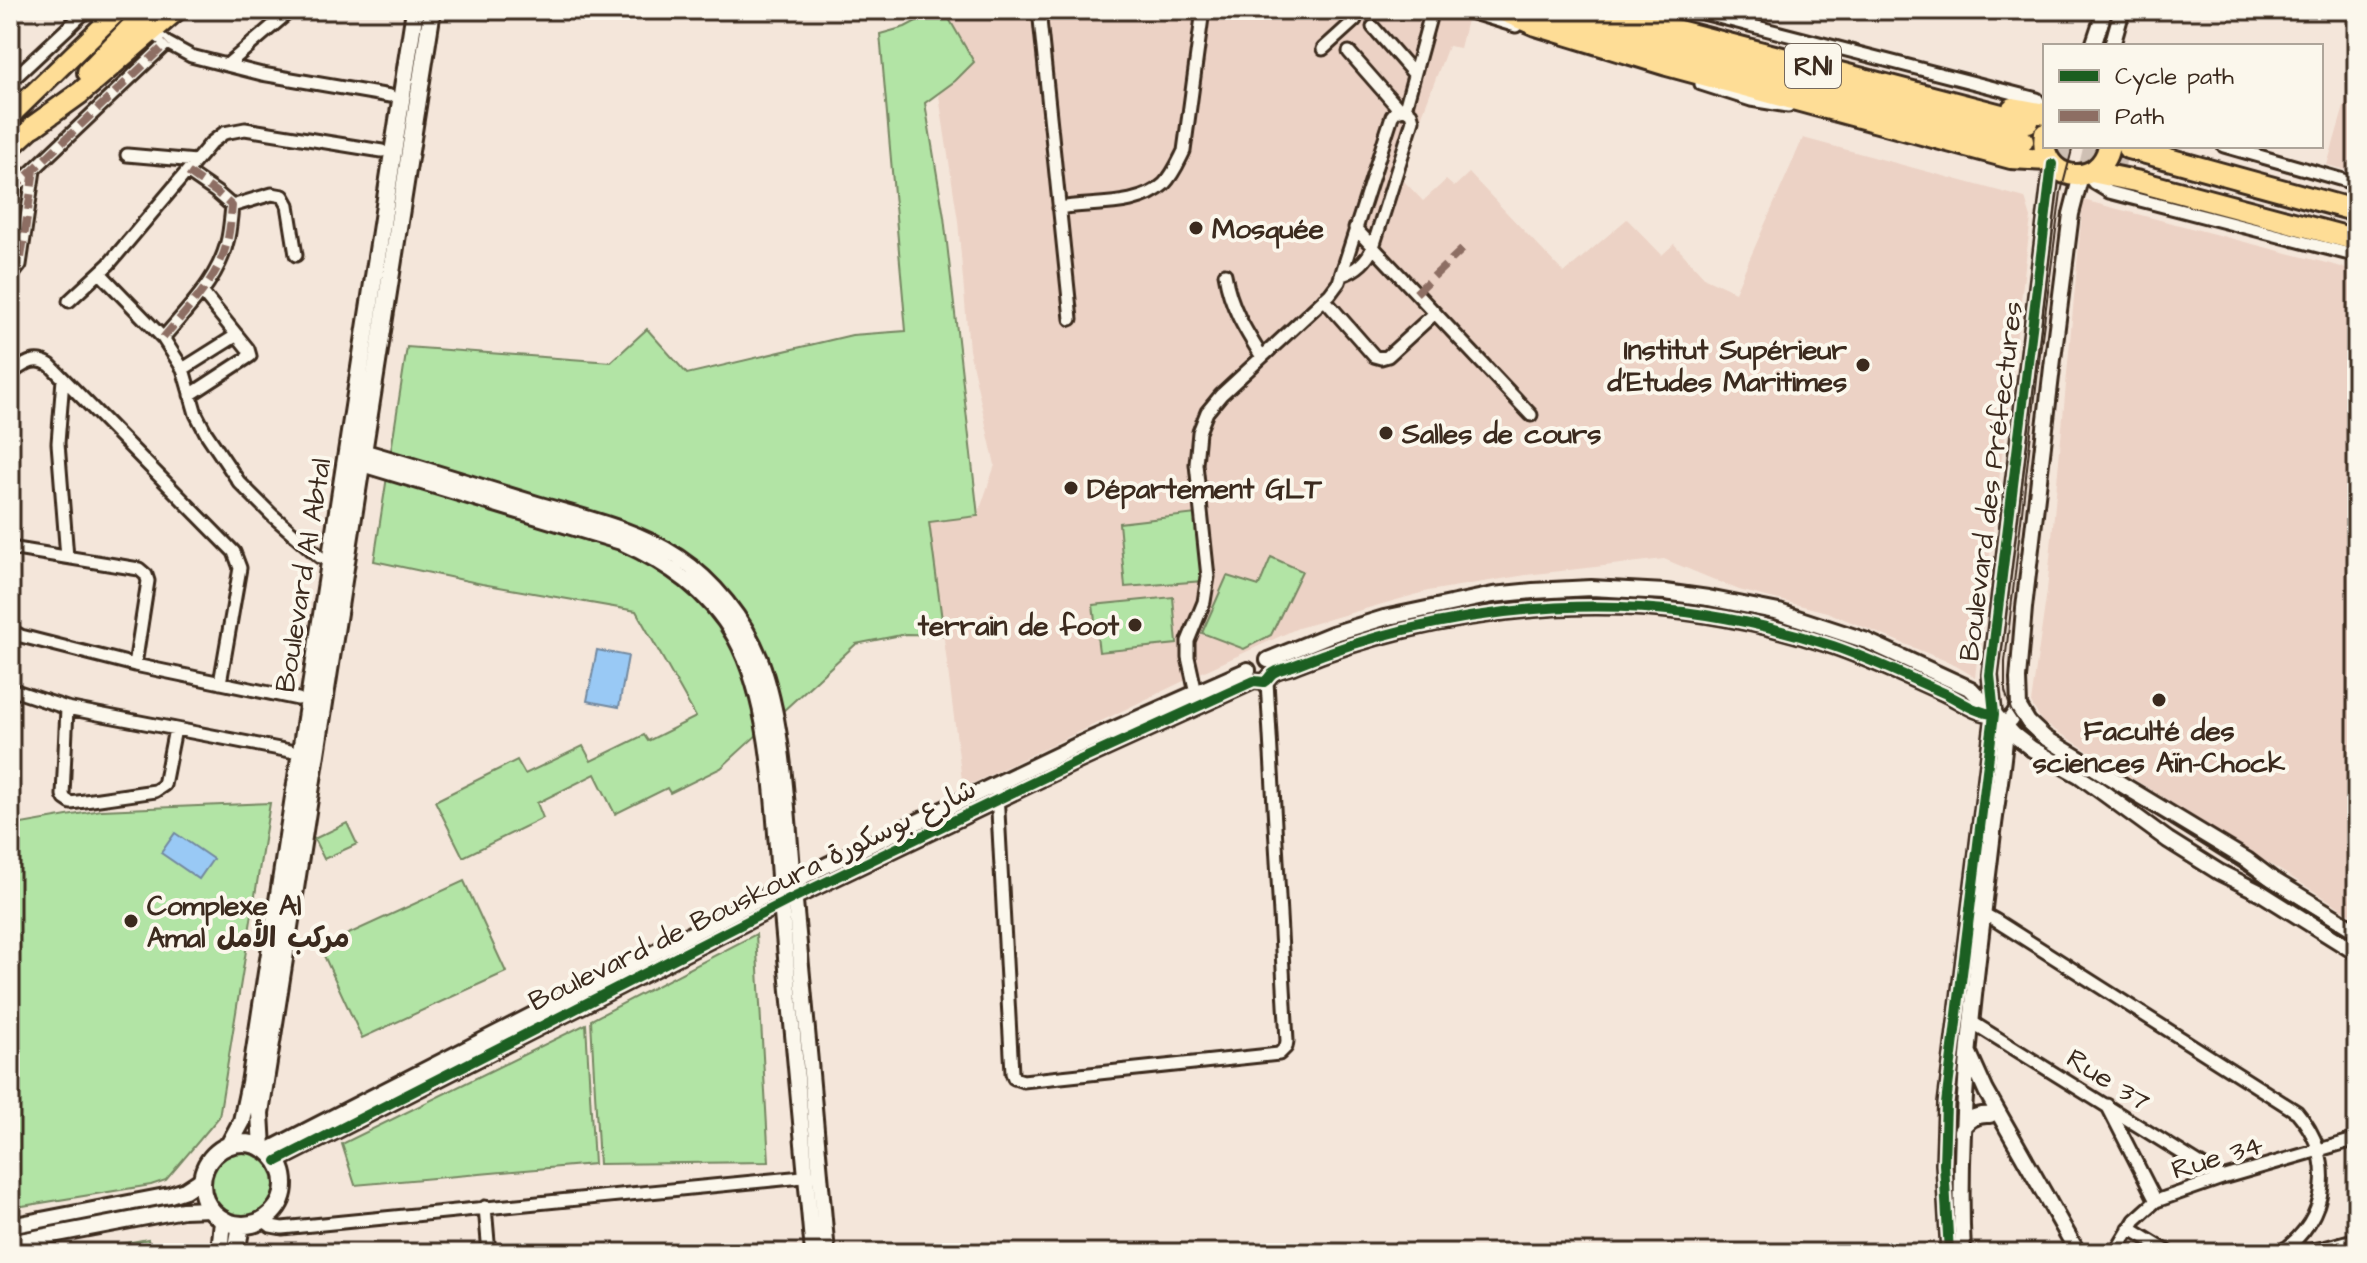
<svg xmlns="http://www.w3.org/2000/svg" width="2367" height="1263" font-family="'Architects Daughter','Playpen Sans Arabic',sans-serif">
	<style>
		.built { fill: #ecd2c5 }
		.green { fill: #b2e4a5; stroke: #768762; stroke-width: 2 }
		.water { fill: #99c9f5; stroke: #73899f; stroke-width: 2 }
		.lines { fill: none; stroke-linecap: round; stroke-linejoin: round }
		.trunk-tunnel { stroke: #cfc0b4; stroke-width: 20; stroke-dasharray: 20 10; stroke-linecap: butt }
		.minor-casing { stroke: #3b2a1e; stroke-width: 17 }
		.tertiary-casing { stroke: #3b2a1e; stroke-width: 20 }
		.secondary-casing { stroke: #3b2a1e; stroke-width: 22 }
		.primary-casing { stroke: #3b2a1e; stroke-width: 24 }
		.trunk-casing { stroke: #3b2a1e; stroke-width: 26 }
		.minor { stroke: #fbf7ec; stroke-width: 11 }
		.tertiary { stroke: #fbf7ec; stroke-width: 14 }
		.secondary { stroke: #fbf7ec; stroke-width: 16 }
		.primary { stroke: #fedd96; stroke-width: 18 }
		.trunk { stroke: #fedd96; stroke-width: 20 }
		.tram { stroke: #3b2a1e; stroke-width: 2 }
		.quiet { stroke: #8d6e63; stroke-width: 8; stroke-dasharray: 16 8; stroke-linecap: butt }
		.cycleway-casing { stroke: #fbf7ec; stroke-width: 15 }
		.cycleway { stroke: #1b5e20; stroke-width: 10 }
		.poi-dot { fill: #3b2a1e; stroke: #fbf7ec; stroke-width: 3 }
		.labels { text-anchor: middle; stroke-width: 8; stroke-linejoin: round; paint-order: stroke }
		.shield { fill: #fbf7ec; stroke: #75685c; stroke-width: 2 }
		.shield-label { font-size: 26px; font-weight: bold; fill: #3b2a1e }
		.poi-label { font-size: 28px; font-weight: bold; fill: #3b2a1e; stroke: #fbf7ec; text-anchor: start }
		.street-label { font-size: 28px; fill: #3b2a1e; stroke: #fbf7ec }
	</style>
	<rect width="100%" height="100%" fill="#f4e6da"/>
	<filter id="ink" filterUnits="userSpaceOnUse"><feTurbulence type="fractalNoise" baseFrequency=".0125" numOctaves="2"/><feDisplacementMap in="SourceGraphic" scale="16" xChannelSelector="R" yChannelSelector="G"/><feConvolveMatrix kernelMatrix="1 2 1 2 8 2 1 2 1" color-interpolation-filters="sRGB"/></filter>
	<g filter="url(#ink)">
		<path class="built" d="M 926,10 L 1441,10 L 1468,16 L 1460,48 L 1448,46 L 1399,176 L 1423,201 L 1446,180 L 1454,187 L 1469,173 L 1564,273 L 1627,219 L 1662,255 L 1674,244 L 1705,278 L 1735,292 L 1803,138 L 2025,198 L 2031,218 L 1975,677 L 1951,663 L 1827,612 L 1739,590 L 1664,559 L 1526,575 L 1428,591 L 1298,628 L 1198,674 L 963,788 L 929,522 L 978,515 L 995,465 L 969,350 L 958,221 Z
			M 2357,62 L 2357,173 L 2327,165 Z
			M 2083,200 L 2357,271 L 2357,918 L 2042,722 L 2031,703 L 2047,591 Z"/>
		<path class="green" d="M 937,10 L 944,10 L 974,62 L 955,81 L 925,103 L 944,217 L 978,516 L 929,522 L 944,635 L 906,634 L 856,644 L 721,768 L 670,793 L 667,788 L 615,814 L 595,774 L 537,803 L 543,818 L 463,857 L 435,801 L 517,760 L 525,774 L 583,746 L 591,761 L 644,735 L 648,741 L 696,717 L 636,611 L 482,584 L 374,561 L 407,347 L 611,362 L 647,329 L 687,374 L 852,335 L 906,331 L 880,34 L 905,27 Z
			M 1196,514 L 1204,581 L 1125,587 L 1119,523 Z
			M 1271,557 L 1302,571 L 1271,635 L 1244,649 L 1202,633 L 1227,576 L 1259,586 Z
			M 1173,597 L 1177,644 L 1099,652 L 1093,605 Z
			M 270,803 L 219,1117 L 166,1180 L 151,1185 L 10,1208 L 10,826 L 101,810 Z
			M 347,823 L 357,844 L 324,859 L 314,839 Z
			M 464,881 L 506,972 L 362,1038 L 320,947 Z
			M 756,934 L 769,1162 L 599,1164 L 591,1020 Z
			M 586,1024 L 594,1164 L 355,1185 L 342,1144 Z
			M210 1185a32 32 0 1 1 64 0a32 32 0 1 1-64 0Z
			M 148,1239 L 150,1253 L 73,1253 Z"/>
		<path class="water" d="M 597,650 L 628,656 L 619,707 L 587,701 Z
			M 175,833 L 213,859 L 199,879 L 161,853 Z"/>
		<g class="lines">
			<path class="trunk-tunnel" d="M 2023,141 L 2125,166"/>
			<g class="minor-casing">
				<path id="minor" d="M 1039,10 L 1071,319
					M 1463,10 L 1516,26
					M 1691,10 L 2037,99 L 2045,111
					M 1373,27 L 1414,74
					M 152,32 L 167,43 L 191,56 L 262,74 L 390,96
					M 1323,49 L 1355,20 L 1356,10
					M 1349,52 L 1399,109
					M 227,65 L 291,10
					M 10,82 L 87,10
					M 1701,84 L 1751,100 L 1788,106
					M 1405,109 L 1432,10
					M 2224,146 L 2357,184
					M 127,155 L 196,161
					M 2087,174 L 2094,183 L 2109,192 L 2357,256
					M 10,192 L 167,43
					M 232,206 L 272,194 L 283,196 L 288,205 L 296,255
					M 1059,208 C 1092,202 1138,208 1164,184 C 1173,175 1178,163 1184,151 L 1203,10
					M 1355,228 L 1531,415
					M 100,273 L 163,338 L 183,369 L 196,414 L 206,433 L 239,482 L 273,516 L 320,557
					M 1225,274 C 1230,306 1245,330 1262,357
					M 1342,275 C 1357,270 1367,261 1373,247 L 1413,120 L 1411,113 L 1405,109
					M 10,278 L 20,265 L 34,170
					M 1324,299 L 1374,356 L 1381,358 L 1388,356 L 1435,313
					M 69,301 L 109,264 L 211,143 L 224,133 L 245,129 L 382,151
					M 163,338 C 188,308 220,278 228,238 C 230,228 231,217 232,206 L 216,192 L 187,172
					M 183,369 L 237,335
					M 10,374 C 24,365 33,355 50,365 L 234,552 L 240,568 L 220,683
					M 63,379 L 58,443 L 67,557
					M 190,395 L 250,356 L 248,349 L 202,292
					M 10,548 L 139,569 L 146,575 L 148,581 L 135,665
					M 10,630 L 21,636 L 135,665 L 298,699
					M 10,689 L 67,708 L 290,751
					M 1196,693 L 1188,657 L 1188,641 L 1204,602 L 1208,577 L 1196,464 L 1199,432 L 1207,412 L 1221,395 L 1330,294 L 1339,282 L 1392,116 L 1396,111 L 1405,109
					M 67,708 L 63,795 L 65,799 L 71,803 L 155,791 L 164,785 L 175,729
					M 997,793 L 1012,1073 L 1014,1078 L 1023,1081 L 1279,1054 L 1286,1047 L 1287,1041 L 1267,681
					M 1984,914 L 1995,920 L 2297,1112 C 2336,1158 2330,1218 2280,1253
					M 1970,1021 L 2222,1178
					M 2107,1105 L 2156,1201
					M 485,1207 L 489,1253
					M 263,1220 L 271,1226 L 282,1228 L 813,1176
					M 2129,1228 L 2170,1253
					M 2286,1248 C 2311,1255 2333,1245 2357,1239
					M 2115,1253 L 2135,1220 L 2156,1201 L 2222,1178 L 2357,1139"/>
			</g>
			<g class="tertiary-casing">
				<path id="tertiary" d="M 2093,46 L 2105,10
					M 2112,46 L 2122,10
					M 352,448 C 414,466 476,485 537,504 C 585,518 636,529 678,557 C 714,581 744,619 760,659 C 785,727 786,808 793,880 C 805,1004 816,1129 827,1253
					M 352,461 L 621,542 C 668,563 709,591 735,637 C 774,707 774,823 781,903 C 791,1020 803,1136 813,1253
					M 1268,660 L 1332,634 L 1384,618 L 1493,595 L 1533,591 L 1591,588 L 1665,592 L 1708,598 L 1779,612 L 1867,641 L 1971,689 L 2014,735 L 2032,749 L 2079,775 L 2168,840 L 2219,872 L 2261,893 L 2357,953
					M 2019,707 L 2028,722 L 2045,738 L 2247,860 L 2272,879 L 2357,931
					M 1969,1053 L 1986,1091 L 2078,1253
					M 1961,1131 C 1967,1119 1977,1114 1990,1115
					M 267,1151 L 802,877 L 1076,746 L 1248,670
					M 277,1161 L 795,897 L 1076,762 L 1254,681 L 1264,682 C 1268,680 1269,676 1272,674 C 1277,669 1289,668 1295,665 C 1330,651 1367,639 1404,630 C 1551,595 1689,598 1833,646 C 1871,659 1908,677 1944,693 C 1961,701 1975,713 1994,714
					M 10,1226 L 170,1195 L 185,1190 L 202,1179
					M 10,1243 L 183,1210 L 210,1209
					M 1949,1253 L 1944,1164 L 1946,1104 L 1994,714 L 1990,675 L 2052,164
					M 1963,1253 C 1956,1114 1976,978 1992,841 C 1996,803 2004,765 2006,726 L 2019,707 L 2018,679 L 2024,608 L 2053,359 L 2071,214 L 2081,175"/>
			</g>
			<g class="secondary-casing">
				<path id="secondary" d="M202 1184a41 41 0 1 1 82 0a41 41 0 1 1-82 0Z
					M 229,1145 L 242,1121 L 250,1083 L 415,10
					M 262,1148 L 260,1113 L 432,10
					M 220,1253 L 223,1220
					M 236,1253 L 241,1225"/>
			</g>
			<g class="primary-casing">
				<path id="primary" d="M 10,116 L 119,10
					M 10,148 L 34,126"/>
			</g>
			<g class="trunk-casing">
				<path id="trunk" d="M 1501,10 L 1536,25 L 1667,65 L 2011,158 L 2049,160
					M 1541,10 L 1582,23 L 1644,38 L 2023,141
					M 1598,10 L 2028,122
					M 88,72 L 148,10
					M 2013,108 L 2045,114
					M 34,126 L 80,93 L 176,10
					M 2045,134 C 2037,180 2100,192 2109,146
					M 2128,148 L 2357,211
					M 2092,172 L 2140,182 L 2357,240"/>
			</g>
			<use href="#minor" class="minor"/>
			<use href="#tertiary" class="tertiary"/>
			<use href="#secondary" class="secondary"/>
			<use href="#primary" class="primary"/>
			<use href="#trunk" class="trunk"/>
			<path class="tram" d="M 2102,46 L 2113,10
				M 2073,146 L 2061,192 L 2040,353 L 2005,662 L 2005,691 L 2011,710 L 2024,730 L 2036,741 L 2357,941"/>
			<path class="quiet" d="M 10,192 L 167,43
				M 10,278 L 20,265 L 34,170
				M 1416,293 L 1468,244
				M 163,338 C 188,308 220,278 228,238 C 230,228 231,217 232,206 L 216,192 L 187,172
				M 10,698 L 12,690"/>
			<g class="cycleway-casing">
				<path id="cycleway" d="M 277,1161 L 795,897 L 1076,762 L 1254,681 L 1264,682 C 1268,680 1269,676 1272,674 C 1277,669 1289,668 1295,665 C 1330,651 1367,639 1404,630 C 1551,595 1689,598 1833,646 C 1871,659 1908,677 1944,693 C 1961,701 1975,713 1994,714
					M 1949,1253 L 1944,1164 L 1946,1104 L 1994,714 L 1990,675 L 2052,164"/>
			</g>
			<use href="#cycleway" class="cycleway"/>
		</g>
	</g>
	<g class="poi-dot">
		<circle cx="1196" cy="228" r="8"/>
		<circle cx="1863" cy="365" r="8"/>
		<circle cx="1386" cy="433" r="8"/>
		<circle cx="1071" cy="488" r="8"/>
		<circle cx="1135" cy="625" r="8"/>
		<circle cx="2159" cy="700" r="8"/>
		<circle cx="131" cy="921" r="8"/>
	</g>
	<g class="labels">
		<rect class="shield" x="1785" y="44" width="56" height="44" rx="6"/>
		<g class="shield-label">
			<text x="1813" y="75">RN1</text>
		</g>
		<g class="poi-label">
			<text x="1212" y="238">Mosquée</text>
			<text x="1847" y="359" text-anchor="end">Institut Supérieur<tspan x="1847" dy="32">d'Etudes Maritimes</tspan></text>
			<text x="1402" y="443">Salles de cours</text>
			<text x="1087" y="498">Département GLT</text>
			<text x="1119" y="635" text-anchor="end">terrain de foot</text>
			<text x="2159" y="740" text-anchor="middle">Faculté des<tspan x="2159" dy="32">sciences Aïn-Chock</tspan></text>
			<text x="147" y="915">Complexe Al<tspan x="147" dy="32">Amal مركب الأمل</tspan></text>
		</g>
		<g class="street-label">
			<text transform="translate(1990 481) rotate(-83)" y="10">Boulevard des Préfectures</text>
			<text transform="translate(302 575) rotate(-81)" y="10">Boulevard Al Abtal</text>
			<text transform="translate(752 894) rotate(-26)" y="10">Boulevard de Bouskoura شارع بوسكورة</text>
			<text transform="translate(2109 1079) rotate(32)" y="10">Rue 37</text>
			<text transform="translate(2217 1156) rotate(-17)" y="10">Rue 34</text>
		</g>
	</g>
	<rect width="2367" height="1263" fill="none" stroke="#fbf7ec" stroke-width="40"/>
	<rect x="20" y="20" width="2327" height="1223" fill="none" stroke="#3b2a1e" stroke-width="3" filter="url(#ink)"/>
	<rect x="2043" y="44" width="280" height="104" fill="#fbf7ec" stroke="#aea59a" stroke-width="2"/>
	<rect x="2059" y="70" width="40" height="12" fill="#1b5e20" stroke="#aea59a" stroke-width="2"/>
	<text x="2115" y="84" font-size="24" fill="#3b2a1e">Cycle path</text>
	<rect x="2059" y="110" width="40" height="12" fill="#8d6e63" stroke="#aea59a" stroke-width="2"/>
	<text x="2115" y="124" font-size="24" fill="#3b2a1e">Path</text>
</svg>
